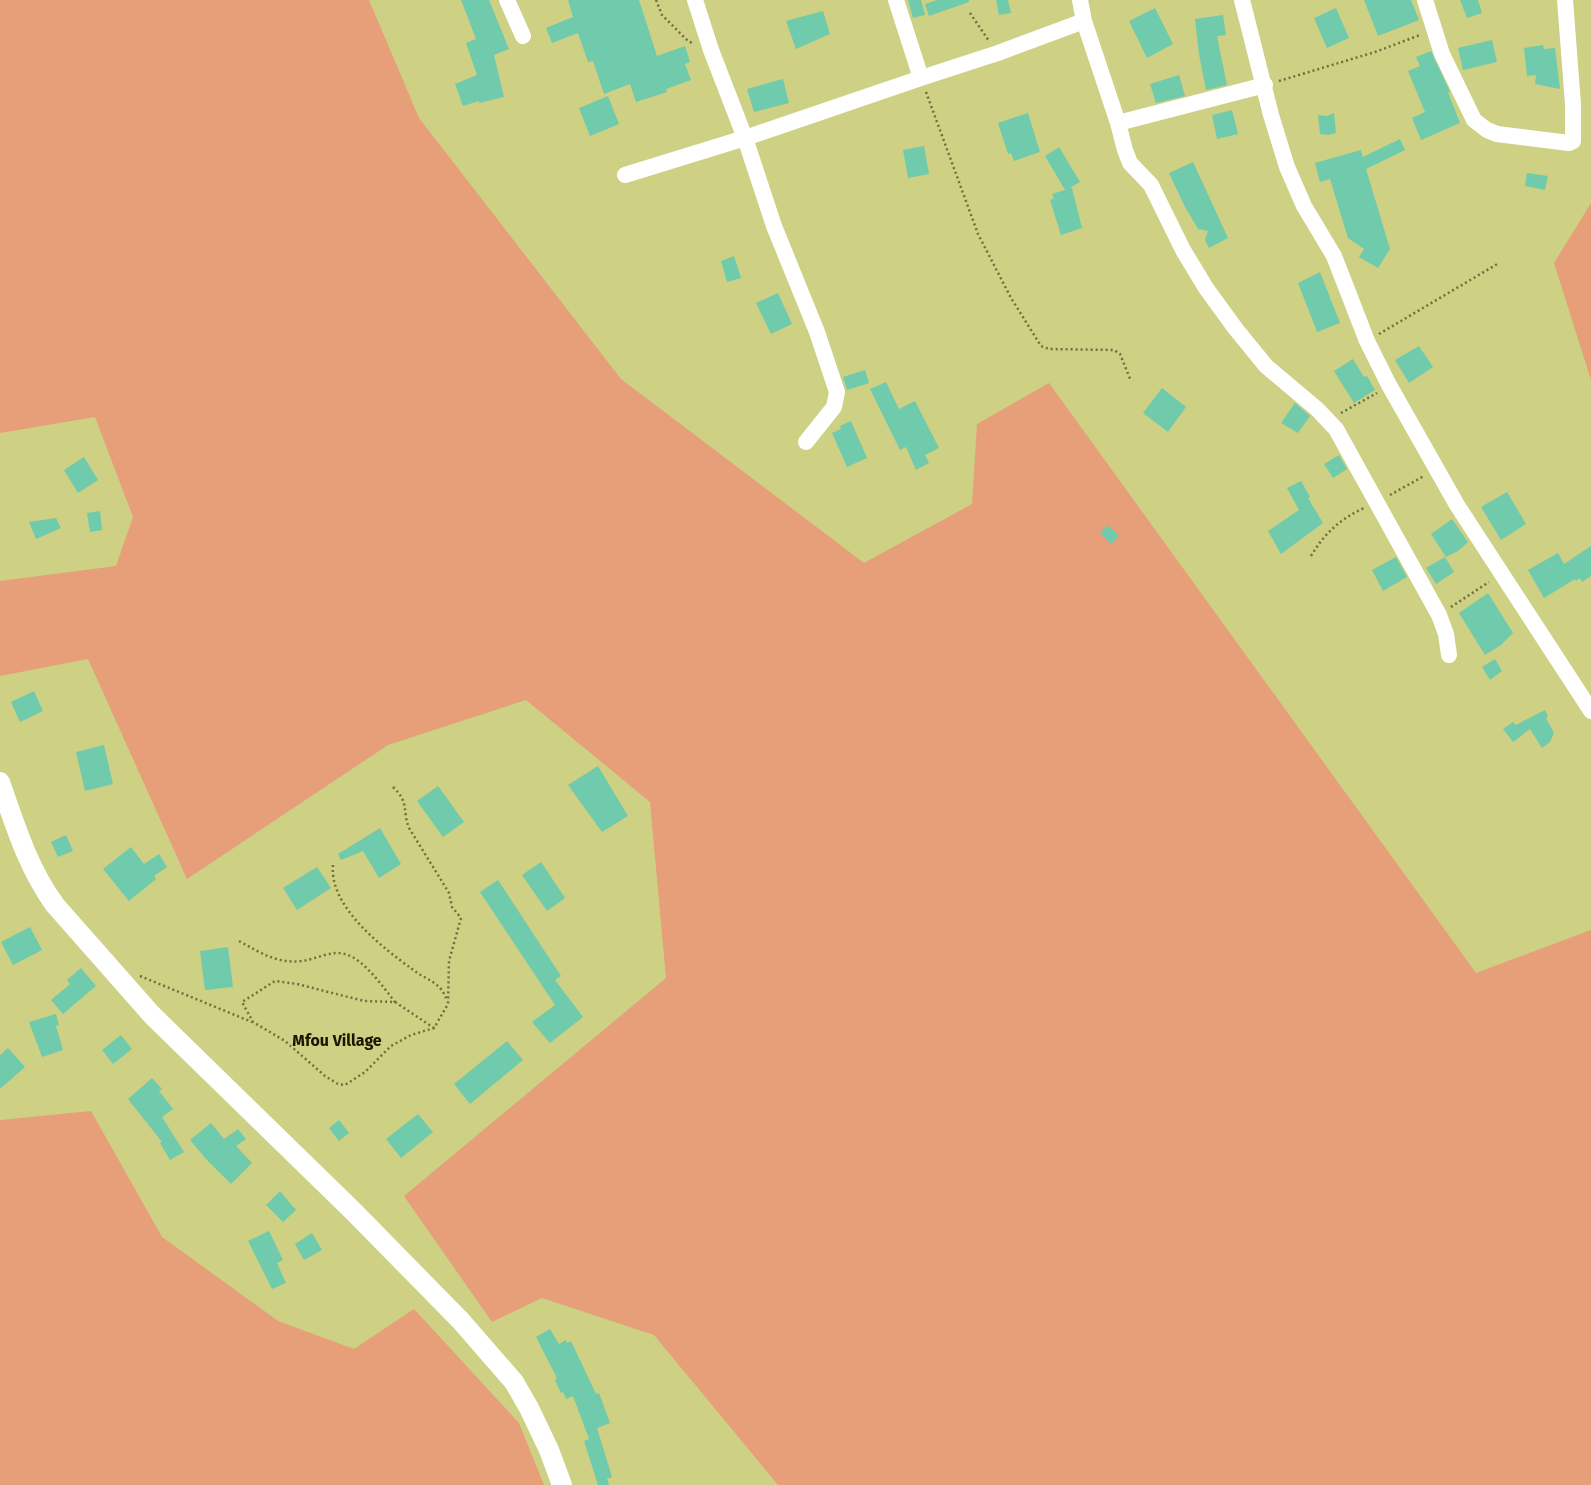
<svg xmlns="http://www.w3.org/2000/svg" width="1591" height="1485" font-family="'Fira Sans',sans-serif">
	<style>
		.green { fill: #e69f79 }
		.building { fill: #70caac }
		.lines { fill: none; stroke-linecap: round; stroke-linejoin: round }
		.path { stroke: #6e6f3e; stroke-width: 2.5; stroke-dasharray: 2 3; stroke-linecap: butt }
		.minor { stroke: #fff; stroke-width: 16 }
		.major { stroke: #fff; stroke-width: 20 }
		.labels { text-anchor: middle; stroke-width: 3; stroke-linejoin: round; paint-order: stroke }
		.quarter-label { font-size: 16px; font-weight: bold; fill: #171700; stroke: #ced083 }
	</style>
	<rect width="100%" height="100%" fill="#ced083"/>
	<path class="green" d="M 0,0 L 369,0 L 419,118 L 621,379 L 864,563 L 972,504 L 977,424 L 1049,383 L 1476,973 L 1591,930 L 1591,1485 L 778,1485 L 654,1335 L 542,1298 L 492,1322 L 404,1196 L 666,978 L 650,802 L 526,700 L 388,745 L 187,879 L 88,659 L 0,676 L 0,581 L 116,566 L 133,517 L 95,417 L 0,433 Z
		M 1591,203 L 1591,380 L 1554,263 Z
		M 91,1111 L 162,1237 L 278,1321 L 354,1349 L 414,1309 L 519,1423 L 544,1485 L 0,1485 L 0,1120 Z"/>
	<path class="building" d="M 461,0 L 489,0 L 509,49 L 494,55 L 504,97 L 479,103 L 479,101 L 463,106 L 455,84 L 477,75 L 466,43 L 476,39 Z
		M 568,0 L 639,0 L 657,56 L 685,46 L 690,62 L 685,64 L 691,80 L 666,89 L 667,92 L 636,102 L 630,84 L 604,94 L 593,61 L 588,62 L 578,33 L 552,43 L 546,28 L 573,17 Z
		M 908,0 L 921,0 L 925,15 L 913,18 Z
		M 937,0 L 969,0 L 969,2 L 929,16 L 925,4 Z
		M 996,0 L 1008,0 L 1011,13 L 999,15 Z
		M 1364,0 L 1411,0 L 1419,20 L 1378,36 Z
		M 1460,0 L 1478,0 L 1482,13 L 1467,18 Z
		M 1155,8 L 1173,44 L 1147,58 L 1129,21 Z
		M 1336,8 L 1349,38 L 1327,48 L 1314,18 Z
		M 823,11 L 830,34 L 796,49 L 786,21 Z
		M 1223,15 L 1226,35 L 1217,36 L 1227,85 L 1206,90 L 1199,54 L 1195,19 Z
		M 1492,40 L 1497,62 L 1463,70 L 1458,48 Z
		M 1543,45 L 1544,49 L 1555,48 L 1560,89 L 1535,84 L 1536,75 L 1527,76 L 1524,48 Z
		M 1431,51 L 1450,92 L 1448,92 L 1460,123 L 1421,140 L 1412,118 L 1425,112 L 1408,71 L 1420,66 L 1416,57 Z
		M 1179,75 L 1185,96 L 1156,103 L 1150,84 Z
		M 783,79 L 789,103 L 754,112 L 747,89 Z
		M 608,96 L 619,124 L 590,136 L 579,108 Z
		M 1232,110 L 1238,134 L 1217,139 L 1212,115 Z
		M 1028,113 L 1040,152 L 1014,161 L 1011,153 L 1008,154 L 998,123 Z
		M 1334,113 L 1336,133 L 1328,135 L 1320,134 L 1318,115 L 1327,116 Z
		M 1400,139 L 1405,150 L 1366,169 L 1390,249 L 1378,268 L 1359,257 L 1364,249 L 1348,238 L 1330,179 L 1320,182 L 1315,163 L 1361,150 L 1363,157 Z
		M 924,146 L 929,174 L 908,178 L 903,150 Z
		M 1059,147 L 1080,182 L 1070,188 L 1072,188 L 1082,228 L 1061,235 L 1050,200 L 1054,199 L 1052,194 L 1065,190 L 1045,156 Z
		M 1193,162 L 1228,238 L 1209,248 L 1205,240 L 1208,231 L 1198,229 L 1184,205 L 1169,173 Z
		M 1527,173 L 1548,176 L 1545,190 L 1525,186 Z
		M 734,256 L 741,278 L 727,282 L 721,261 Z
		M 1320,272 L 1340,323 L 1317,332 L 1298,283 Z
		M 778,293 L 792,324 L 771,334 L 756,303 Z
		M 1419,346 L 1433,367 L 1409,383 L 1395,360 Z
		M 1353,359 L 1364,377 L 1367,376 L 1375,390 L 1354,403 L 1334,371 Z
		M 865,370 L 869,383 L 847,390 L 843,377 Z
		M 886,382 L 899,409 L 915,401 L 939,448 L 925,455 L 929,463 L 916,470 L 906,447 L 900,450 L 870,389 Z
		M 1162,388 L 1186,407 L 1168,432 L 1143,413 Z
		M 1295,403 L 1310,416 L 1298,433 L 1281,423 Z
		M 851,421 L 867,458 L 847,467 L 832,433 L 841,429 L 840,426 Z
		M 1339,455 L 1347,469 L 1333,478 L 1324,464 Z
		M 84,457 L 98,480 L 78,493 L 64,470 Z
		M 1301,481 L 1310,497 L 1308,498 L 1323,523 L 1281,554 L 1268,531 L 1299,510 L 1287,488 Z
		M 1507,492 L 1526,524 L 1501,540 L 1481,507 Z
		M 100,511 L 102,530 L 90,532 L 87,513 Z
		M 56,518 L 61,528 L 36,539 L 29,522 Z
		M 1452,519 L 1468,542 L 1458,551 L 1446,557 L 1431,534 Z
		M 1108,525 L 1119,536 L 1111,544 L 1100,533 Z
		M 1591,546 L 1591,576 L 1582,582 L 1580,578 L 1576,581 L 1575,579 L 1544,598 L 1528,570 L 1558,553 L 1564,564 Z
		M 1396,557 L 1407,577 L 1383,591 L 1372,570 Z
		M 1445,557 L 1454,572 L 1436,584 L 1426,568 Z
		M 1488,593 L 1513,633 L 1501,645 L 1485,655 L 1459,613 Z
		M 1495,659 L 1502,671 L 1490,680 L 1482,667 Z
		M 34,691 L 43,711 L 20,722 L 11,702 Z
		M 1545,710 L 1548,716 L 1546,718 L 1554,733 L 1550,742 L 1542,748 L 1530,729 L 1513,742 L 1503,729 L 1513,722 L 1516,725 Z
		M 104,745 L 113,784 L 85,791 L 76,752 Z
		M 598,766 L 628,816 L 602,832 L 568,785 Z
		M 438,786 L 464,822 L 443,837 L 417,801 Z
		M 380,828 L 401,864 L 379,878 L 363,851 L 341,860 L 338,854 Z
		M 66,835 L 73,851 L 58,857 L 51,842 Z
		M 131,847 L 144,864 L 159,854 L 167,867 L 154,876 L 156,879 L 129,901 L 103,869 Z
		M 541,862 L 565,898 L 547,911 L 522,875 Z
		M 317,867 L 331,888 L 297,910 L 283,888 Z
		M 498,880 L 561,976 L 555,980 L 583,1017 L 550,1043 L 532,1022 L 555,1005 L 480,892 Z
		M 30,927 L 42,950 L 13,965 L 1,942 Z
		M 228,947 L 233,987 L 205,990 L 200,951 Z
		M 81,968 L 96,986 L 63,1014 L 51,1000 L 70,984 L 67,980 Z
		M 56,1014 L 59,1025 L 56,1026 L 63,1050 L 42,1057 L 29,1022 Z
		M 121,1035 L 132,1049 L 113,1064 L 102,1050 Z
		M 507,1041 L 523,1060 L 470,1104 L 454,1084 Z
		M 8,1048 L 25,1067 L 0,1089 L 0,1055 Z
		M 152,1078 L 162,1089 L 159,1091 L 173,1109 L 162,1117 L 184,1152 L 170,1160 L 160,1143 L 162,1142 L 128,1099 Z
		M 418,1114 L 433,1132 L 401,1158 L 386,1139 Z
		M 339,1120 L 349,1133 L 339,1141 L 329,1128 Z
		M 211,1123 L 224,1139 L 238,1129 L 246,1139 L 236,1146 L 252,1163 L 231,1184 L 206,1159 L 190,1140 Z
		M 280,1191 L 296,1210 L 283,1222 L 266,1205 Z
		M 269,1231 L 283,1260 L 277,1263 L 286,1283 L 272,1289 L 248,1241 Z
		M 312,1233 L 322,1250 L 304,1260 L 295,1244 Z
		M 550,1329 L 559,1344 L 566,1340 L 567,1343 L 571,1341 L 596,1394 L 599,1393 L 610,1423 L 597,1428 L 612,1477 L 607,1479 L 609,1485 L 598,1485 L 584,1441 L 589,1439 L 573,1396 L 566,1399 L 563,1392 L 561,1393 L 555,1380 L 557,1378 L 536,1337 Z"/>
	<g class="lines">
		<path class="path" d="M 656,0 L 662,15 L 688,41 L 694,44
			M 970,13 L 989,41
			M 1279,81 L 1375,52 L 1420,35
			M 926,92 L 978,234 L 1011,298 L 1041,346 L 1049,349 L 1114,350 L 1120,354 L 1131,381
			M 1379,334 L 1499,263
			M 1341,413 L 1377,393
			M 1390,495 L 1424,476
			M 1311,556 C 1324,534 1340,519 1364,508
			M 1451,607 L 1489,582
			M 393,787 C 410,803 402,811 409,828 L 449,893 L 452,907 L 461,918 L 449,961 L 448,1004 L 434,1028 L 411,1035 L 391,1046 L 365,1072 L 345,1085 L 338,1084 L 325,1076 L 285,1041 L 253,1022 L 242,1002 L 275,981 L 297,984 L 364,1001 L 395,1002 L 434,1028
			M 333,865 C 329,907 382,947 412,969 C 427,981 441,981 447,1001
			M 239,941 C 261,953 277,964 302,961 C 316,959 332,950 345,954 C 364,959 383,987 395,1002
			M 140,976 L 252,1022"/>
		<path class="minor" d="M 507,0 L 523,36
			M 695,0 L 711,50 L 745,138 L 774,226 L 817,332 L 837,392 L 834,407 L 806,442
			M 896,0 L 921,78 L 998,53 L 1084,21
			M 1080,0 L 1084,21 L 1118,123 L 1265,85
			M 1242,0 L 1271,115 L 1287,167 L 1304,206 L 1334,256 L 1367,341 L 1389,385 L 1457,505 L 1591,711
			M 1425,0 L 1442,54 L 1474,120 L 1487,130 L 1497,134 L 1569,143 L 1573,141 L 1573,104 L 1565,0
			M 1118,123 L 1125,150 L 1130,163 L 1151,185 L 1183,250 L 1206,288 L 1235,328 L 1266,366 L 1317,409 L 1336,429 L 1439,615 L 1446,634 L 1449,655
			M 625,175 L 745,138 L 921,78"/>
		<path class="major" d="M 0,782 C 15,825 28,868 55,905 L 152,1015 L 354,1212 L 461,1321 L 514,1382 L 529,1408 L 549,1450 L 562,1485"/>
	</g>
	<g class="labels">
		<g class="quarter-label">
			<text x="337" y="1046">Mfou Village</text>
		</g>
	</g>
</svg>
